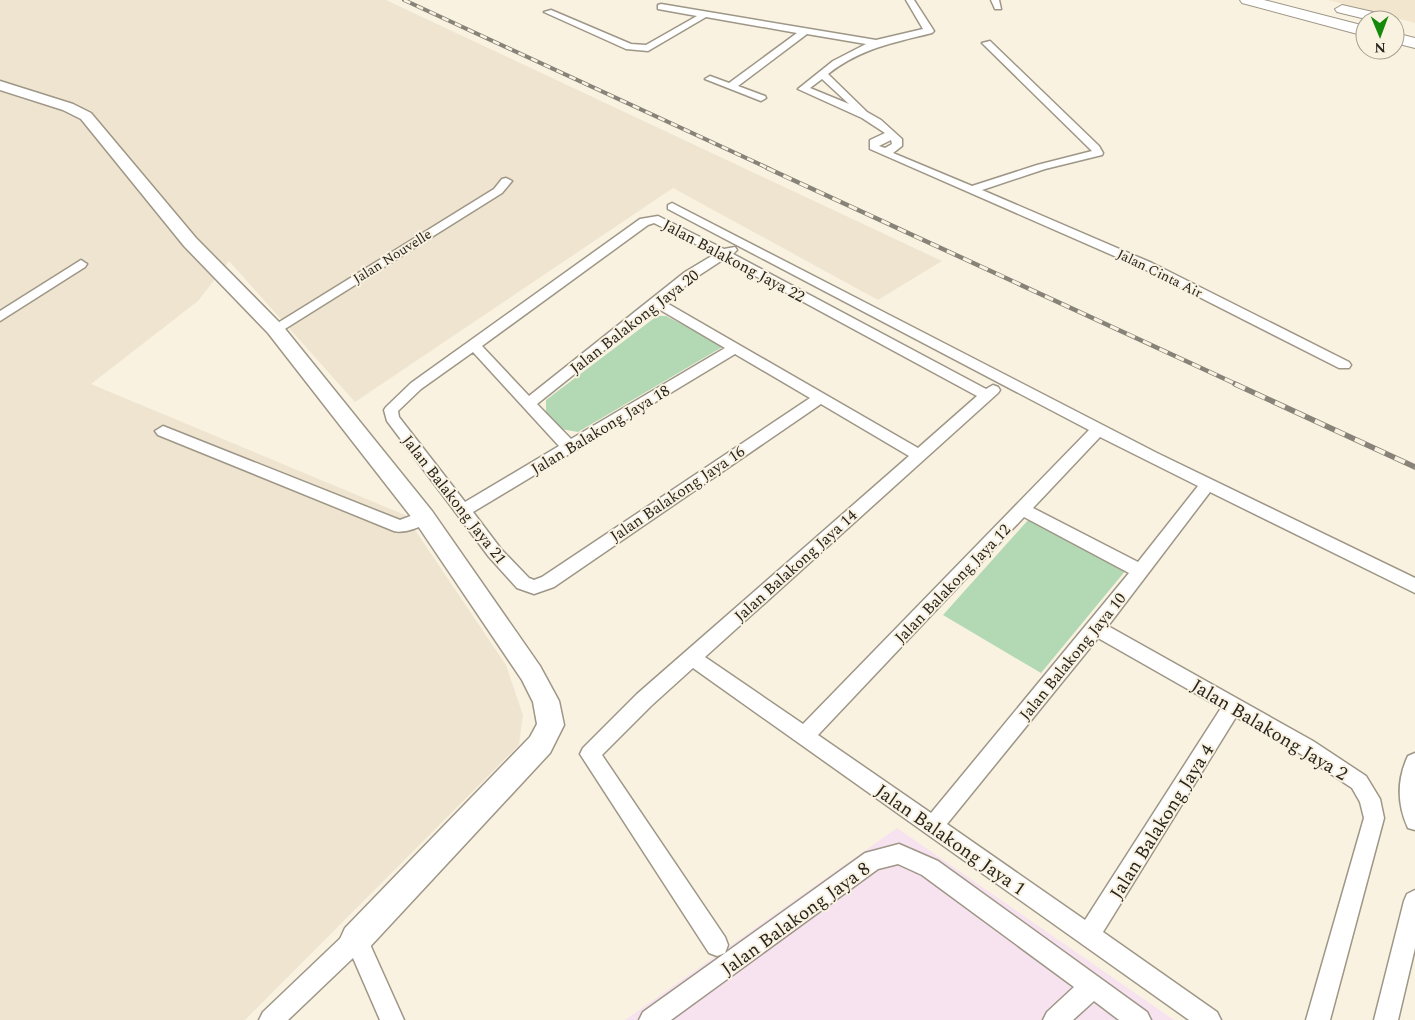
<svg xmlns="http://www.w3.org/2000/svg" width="1415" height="1020" font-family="Spectral,serif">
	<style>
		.commercial { fill: #f7e2f0 }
		.industrial { fill: #efe4cf }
		.built { fill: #f2e7ce }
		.green { fill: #b2d8b4 }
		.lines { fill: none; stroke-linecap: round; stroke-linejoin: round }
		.street-casing { stroke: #9e9686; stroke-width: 3 }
		.secondary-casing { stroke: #9e9686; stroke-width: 3 }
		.highway-casing { stroke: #9e9686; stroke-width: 2 }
		.street { fill: #fff; fill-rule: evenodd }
		.secondary { fill: #fff; fill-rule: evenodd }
		.highway { fill: #fff; fill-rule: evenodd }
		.rail-far2-casing { stroke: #888378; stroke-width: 4 }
		.rail-far1-casing { stroke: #888378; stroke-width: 4.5 }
		.rail-casing { stroke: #888378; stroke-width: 5.5 }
		.rail-far2 { stroke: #faf2e1; stroke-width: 2.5; stroke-dasharray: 7; stroke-linecap: butt }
		.rail-far1 { stroke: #faf2e1; stroke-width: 3; stroke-dasharray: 9; stroke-linecap: butt }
		.rail { stroke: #faf2e1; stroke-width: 4; stroke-dasharray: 11; stroke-linecap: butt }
		.labels { text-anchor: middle; stroke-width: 4; stroke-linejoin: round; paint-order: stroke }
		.far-street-label { font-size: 14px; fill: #28251f; stroke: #faf2e1 }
		.street-label { font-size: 16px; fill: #28251f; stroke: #faf2e1 }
		.near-street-label { font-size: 19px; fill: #28251f; stroke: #faf2e1 }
	</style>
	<rect width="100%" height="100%" fill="#faf2e1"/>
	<path class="commercial" d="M 897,828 L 1174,1020 L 625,1020 Z"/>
	<path class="industrial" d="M 0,0 L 386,0 L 942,261 L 878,300 L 673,188 L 355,402 L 229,261 L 198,301 L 91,384 L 405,515 L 506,665 L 523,715 L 519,745 L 245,1020 L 0,1020 Z"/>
	<path class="built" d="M 1328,0 L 1415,0 L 1415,23 Z"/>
	<path class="green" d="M 657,316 L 666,316 L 724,346 L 578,432 L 561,429 L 546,413 L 546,400 Z
		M 1029,519 L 1126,570 L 1041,673 L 943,615 Z"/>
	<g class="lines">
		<g class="street-casing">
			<path id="street" d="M 906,0 L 914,0 L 934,31 L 932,33 C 893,43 861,48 828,74 L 867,112 L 881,120 L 902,139 L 902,146 L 893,153 L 972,186 L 1037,165 L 1092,151 L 982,43 L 990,41 L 1099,146 L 1103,153 L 1102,155 L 1045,169 L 982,190 L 1152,263 L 1349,362 L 1351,365 L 1349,368 L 1339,368 L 1144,269 L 870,149 L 870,140 L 885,133 L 862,118 L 798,89 L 833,61 L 866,44 L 807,34 L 738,86 L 765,96 L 766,98 L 761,101 L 705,79 L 710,76 L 729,83 L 797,33 L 706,17 L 648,51 L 626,49 L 544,12 L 551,10 L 631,44 L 646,45 L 697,16 L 658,9 L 658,5 L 661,4 L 876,40 L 923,29 ZM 822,79 L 849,104 L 810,88 ZM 891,140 L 892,144 L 885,148 L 879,146 Z
				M 991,0 L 999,0 L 1001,9 L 995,9 Z
				M 506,178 L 512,181 L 502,193 L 280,332 L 275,333 L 268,329 L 494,189 L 502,179 Z
				M 672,203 L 1157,453 L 1415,578 L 1415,593 L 1210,492 L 1108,626 L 1313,741 L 1366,776 L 1380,799 L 1384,818 L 1330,1020 L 1306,1020 L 1364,818 L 1360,802 L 1352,788 L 1299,753 L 1236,717 L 1103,932 L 1217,1012 L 1221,1020 L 1189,1020 L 693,668 L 651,706 L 602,755 L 725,937 L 728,945 L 725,953 L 717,956 L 709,953 L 580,754 L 583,748 L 637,694 L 909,456 L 821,404 L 554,587 L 534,594 L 517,588 L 489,557 L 387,421 L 384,410 L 386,407 L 411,383 L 640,219 L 658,216 L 724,249 L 735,247 L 737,250 L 733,254 L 986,389 L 993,385 L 998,387 L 1000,390 L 998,393 L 705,657 L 803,724 L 1089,430 L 668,209 L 668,205 ZM 654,223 L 715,254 L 685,272 L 529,396 L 482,346 L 648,225 ZM 724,259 L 977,396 L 918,448 L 665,302 L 695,278 ZM 657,308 L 725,348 L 571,439 L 537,404 ZM 473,352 L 559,446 L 465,502 L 399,417 L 398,411 L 421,389 ZM 735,354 L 810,398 L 542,577 L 534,580 L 529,578 L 501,549 L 473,512 ZM 1100,437 L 1198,486 L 1138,562 L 1033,508 ZM 1024,517 L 1129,573 L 931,813 L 818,735 ZM 1098,638 L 1221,708 L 1085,920 L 947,824 Z
				M 81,260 L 87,264 L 85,267 L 0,321 L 0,311 Z
				M 163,426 L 400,520 L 424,511 L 430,513 L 432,517 C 427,526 404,534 394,531 L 158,435 L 155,431 Z
				M 1415,753 L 1415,830 L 1408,828 C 1397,804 1397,779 1408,756 Z
				M 899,844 L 938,861 L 1147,1012 L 1151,1020 L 1119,1020 L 1094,1001 L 1073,1020 L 1043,1020 L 1047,1012 L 1074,987 L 922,875 L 898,864 L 878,869 L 671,1020 L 639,1020 L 643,1012 L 865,853 Z
				M 1415,890 L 1415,948 L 1398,1020 L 1374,1020 L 1404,901 L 1407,894 Z
				M 356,928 L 364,931 L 404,1020 L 380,1020 L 353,958 L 288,1020 L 259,1020 L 263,1012 L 348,931 Z"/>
		</g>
		<g class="secondary-casing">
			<path id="secondary" d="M 0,81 L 73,104 L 91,113 L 196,238 L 282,325 L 432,511 L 540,666 L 559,701 L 564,725 L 550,753 L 367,950 L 356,954 L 345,950 L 340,939 L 345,928 L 530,737 L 537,724 L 533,702 L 522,680 L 416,523 L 268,333 L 184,246 L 81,119 L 63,110 L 0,90 Z"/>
		</g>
		<g class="highway-casing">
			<path id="highway" d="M 1240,0 L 1264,0 L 1365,26 L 1365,36 L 1242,3 Z
				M 1342,5 L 1395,17 L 1398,20 L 1395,23 L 1395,20 L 1370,20 L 1337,12 L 1335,9 Z
				M 1395,33 L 1415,38 L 1415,48 L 1395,43 Z"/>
		</g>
		<use href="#street" class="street"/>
		<use href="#secondary" class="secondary"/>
		<use href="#highway" class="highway"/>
		<g class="rail-far2-casing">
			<path id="rail-far2" d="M 404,0 L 770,169"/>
		</g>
		<g class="rail-far1-casing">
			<path id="rail-far1" d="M 767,168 L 1238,385"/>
		</g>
		<g class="rail-casing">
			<path id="rail" d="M 1235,384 L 1415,467"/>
		</g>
		<use href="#rail-far2" class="rail-far2"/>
		<use href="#rail-far1" class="rail-far1"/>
		<use href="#rail" class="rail"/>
	</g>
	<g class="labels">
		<g class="far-street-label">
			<text transform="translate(392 256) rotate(-32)" y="5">Jalan Nouvelle</text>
			<text transform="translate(1160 273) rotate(26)" y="5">Jalan Cinta Air</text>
		</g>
		<g class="street-label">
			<text transform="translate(734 260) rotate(28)" y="6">Jalan Balakong Jaya 22</text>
			<text transform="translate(634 321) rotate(-38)" y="6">Jalan Balakong Jaya 20</text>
			<text transform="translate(600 429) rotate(-31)" y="6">Jalan Balakong Jaya 18</text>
			<text transform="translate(677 493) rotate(-34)" y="6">Jalan Balakong Jaya 16</text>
			<text transform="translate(455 499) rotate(52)" y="6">Jalan Balakong Jaya 21</text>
			<text transform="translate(795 565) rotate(-42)" y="6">Jalan Balakong Jaya 14</text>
			<text transform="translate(952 583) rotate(-46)" y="6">Jalan Balakong Jaya 12</text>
			<text transform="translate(1072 656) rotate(-51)" y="6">Jalan Balakong Jaya 10</text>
		</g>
		<g class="near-street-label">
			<text transform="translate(1270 729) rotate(31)" y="7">Jalan Balakong Jaya 2</text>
			<text transform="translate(1161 821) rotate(-58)" y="7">Jalan Balakong Jaya 4</text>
			<text transform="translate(951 839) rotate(35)" y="7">Jalan Balakong Jaya 1</text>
			<text transform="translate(795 918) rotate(-36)" y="7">Jalan Balakong Jaya 8</text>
		</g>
	</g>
	<g transform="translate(1380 35) rotate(179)"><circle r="24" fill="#faf2e1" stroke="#a6a093"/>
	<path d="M0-4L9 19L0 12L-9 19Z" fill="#15890b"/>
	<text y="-8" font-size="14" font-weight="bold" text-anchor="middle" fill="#28251f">N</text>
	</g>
</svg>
